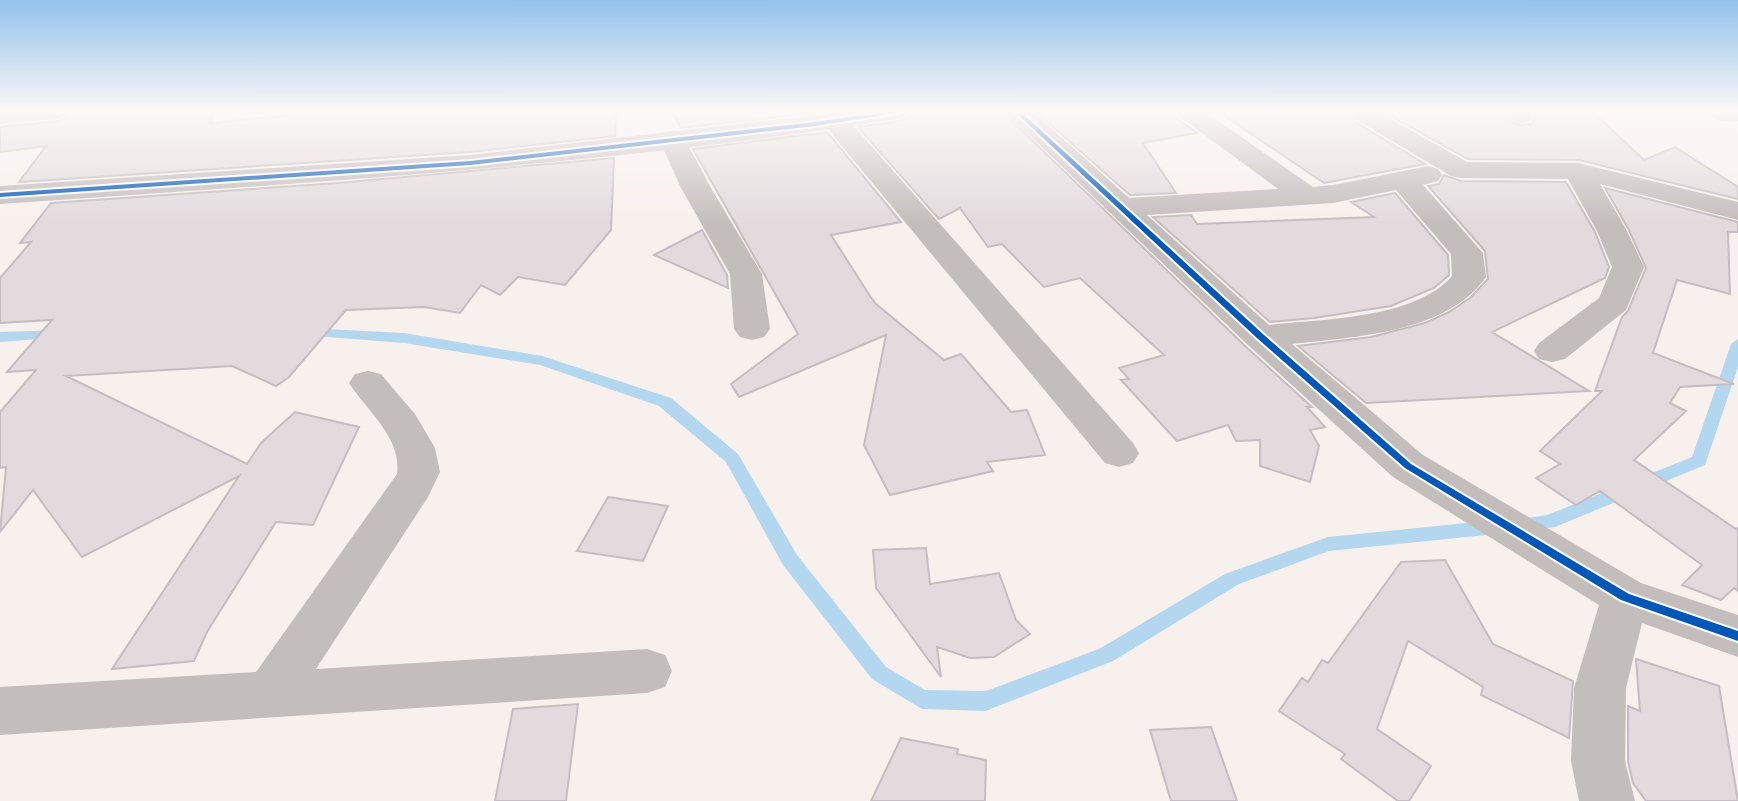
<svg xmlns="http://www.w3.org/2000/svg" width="1738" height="801" font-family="Jost,sans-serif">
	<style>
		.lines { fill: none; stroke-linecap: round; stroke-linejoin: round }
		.stream { fill: #b4d7f0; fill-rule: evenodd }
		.building { fill: #e2dadd; stroke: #c5bdc1; stroke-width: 2 }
		.minor { fill: #c3bdbc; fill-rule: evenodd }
		.tertiary { fill: #c3bdbc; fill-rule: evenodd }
		.cycleway-casing { stroke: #fff; stroke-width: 4 }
		.cycleway { fill: #0057b8; fill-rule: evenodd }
	</style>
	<rect width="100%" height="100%" fill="#f8f0ed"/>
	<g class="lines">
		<path class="stream" d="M 306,328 L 404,333 L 542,356 L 671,398 L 738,454 L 797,555 L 886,667 L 925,690 L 986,691 L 1099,649 L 1225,574 L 1328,537 L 1496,520 L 1502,522 L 1505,527 L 1502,532 L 1496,534 L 1329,551 L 1239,584 L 1113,661 L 993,708 L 986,711 L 922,709 L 872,679 L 783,565 L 726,462 L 659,406 L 540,365 L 404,343 L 301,335 L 299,332 L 301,329 Z
			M 60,330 L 67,334 L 65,337 L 0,342 L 0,332 Z
			M 1738,339 L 1738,367 L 1705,465 L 1555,527 L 1519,532 L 1513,530 L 1510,525 L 1513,520 L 1547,515 L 1692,457 L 1731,344 Z"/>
	</g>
	<path class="building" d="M 72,111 L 214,111 L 210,123 L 332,111 L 616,111 L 615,136 L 470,152 L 19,182 L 46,146 L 0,152 L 0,127 L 57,121 L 67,118 Z
		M 672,111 L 832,111 L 681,128 Z
		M 913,111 L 1002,111 L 1246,347 L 1312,407 L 1307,407 L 1325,427 L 1310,430 L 1319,446 L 1310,482 L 1260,466 L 1260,440 L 1236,441 L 1228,425 L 1177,441 L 1121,380 L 1129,379 L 1119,368 L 1164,355 L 1080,278 L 1044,287 L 1002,244 L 988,247 L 960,208 L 939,219 L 858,127 L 898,121 L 908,118 Z
		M 1035,111 L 1173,111 L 1177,118 L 1197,133 L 1143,143 L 1176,193 L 1130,195 Z
		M 1217,111 L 1344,111 L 1349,118 L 1425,164 L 1324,183 Z
		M 1382,111 L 1501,111 L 1510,122 L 1521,125 L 1531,124 L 1536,118 L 1533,111 L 1592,111 L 1644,160 L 1675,147 L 1738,187 L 1738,199 L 1579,160 L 1468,159 Z
		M 827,132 L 901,222 L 831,235 L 870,296 L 876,304 L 944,360 L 961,354 L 1011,412 L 1027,410 L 1045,455 L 987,462 L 993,471 L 890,495 L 864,445 L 886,335 L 739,397 L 731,384 L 798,334 L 693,149 Z
		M 614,158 L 611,230 L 565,285 L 518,277 L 500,295 L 481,285 L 460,313 L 424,307 L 346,310 L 289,377 L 276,386 L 232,366 L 66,376 L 247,464 L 261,443 L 295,412 L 359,427 L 313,525 L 276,522 L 207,632 L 194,661 L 112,669 L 239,476 L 82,557 L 33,490 L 0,532 L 6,467 L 0,468 L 0,412 L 36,370 L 7,372 L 52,320 L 0,323 L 0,278 L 31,242 L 20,243 L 51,203 L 338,183 Z
		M 1444,175 L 1461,181 L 1566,182 L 1595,232 L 1609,267 L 1605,278 L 1492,332 L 1589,391 L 1366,403 L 1298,346 L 1371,337 L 1425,323 L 1449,312 L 1470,298 L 1488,279 L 1485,251 L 1428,186 L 1439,184 Z
		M 1605,188 L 1738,222 L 1738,232 L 1728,232 L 1730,294 L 1677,280 L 1653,353 L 1734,384 L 1680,387 L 1670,403 L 1686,411 L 1634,460 L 1736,529 L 1738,528 L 1738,591 L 1734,588 L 1721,600 L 1682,585 L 1702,565 L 1600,491 L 1576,505 L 1536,478 L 1560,464 L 1540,451 L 1602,391 L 1595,391 L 1622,317 L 1628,311 L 1646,268 L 1629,230 Z
		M 1395,193 L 1448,255 L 1449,275 L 1434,288 L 1391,306 L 1314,318 L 1270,322 L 1153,217 L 1191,215 L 1197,224 L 1374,217 L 1351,202 Z
		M 702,230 L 727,275 L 728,288 L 654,255 Z
		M 608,497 L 668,506 L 643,561 L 577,551 Z
		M 926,548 L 930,584 L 999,573 L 1016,620 L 1030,634 L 994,657 L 970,658 L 937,647 L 941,677 L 876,588 L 873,550 Z
		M 1445,560 L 1493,644 L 1573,681 L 1569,738 L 1481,695 L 1483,687 L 1408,641 L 1377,729 L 1431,766 L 1409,801 L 1398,801 L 1341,759 L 1345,754 L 1279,711 L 1302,678 L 1308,682 L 1322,660 L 1328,663 L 1401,562 Z
		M 1636,659 L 1719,686 L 1738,801 L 1646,801 L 1633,783 L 1628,761 L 1628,706 L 1640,711 Z
		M 578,704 L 566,801 L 495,801 L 513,709 Z
		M 1211,727 L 1237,801 L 1171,801 L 1150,730 Z
		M 901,738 L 958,749 L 957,754 L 986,760 L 985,801 L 871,801 Z"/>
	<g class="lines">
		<path class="minor" d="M 0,111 L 69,111 L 65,116 L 56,119 L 0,124 Z
			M 1004,111 L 1032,111 L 1129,198 L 1278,189 L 1179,116 L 1175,111 L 1204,111 L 1313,187 L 1333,185 L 1428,166 L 1438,169 L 1442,175 L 1438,181 L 1423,185 L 1483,253 L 1486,277 C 1447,333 1354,337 1292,344 L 1423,455 L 1641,583 L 1738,615 L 1738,657 L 1642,623 L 1626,688 L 1625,761 L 1635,801 L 1579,801 L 1571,761 L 1574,688 L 1599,605 L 1393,477 L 1248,345 ZM 1396,190 L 1451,254 L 1452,276 C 1415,319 1322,319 1269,325 L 1147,215 L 1333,203 Z
			M 1346,111 L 1377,111 L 1467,162 L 1578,163 L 1738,202 L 1738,220 L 1600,184 L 1627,231 L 1644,267 L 1626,310 L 1565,359 L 1552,362 L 1539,359 L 1534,351 L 1539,343 L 1599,298 L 1612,267 L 1597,231 L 1568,179 L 1461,178 L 1451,176 L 1350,116 Z
			M 1503,111 L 1530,111 L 1534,116 L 1530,121 C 1517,125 1511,122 1503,111 Z
			M 1706,111 L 1738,111 L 1738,121 C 1726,123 1713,121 1706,111 Z
			M 835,113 L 844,115 L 1133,443 L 1139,453 L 1133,463 L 1119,467 L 1105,463 L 826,127 L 822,121 L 826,115 Z
			M 672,131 L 682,133 L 685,139 L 711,188 L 762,274 L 770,329 L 764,337 L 752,340 L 740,337 L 734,329 L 730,274 L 681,188 L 659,139 L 662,133 Z
			M 368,371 L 381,374 L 396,392 L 415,414 L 435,448 L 440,472 L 428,497 L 316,669 L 647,649 L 665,655 L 672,671 L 665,687 L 647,693 L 0,735 L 0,687 L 256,672 L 397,474 C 402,438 367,411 349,383 L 355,374 Z"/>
		<path class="tertiary" d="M 851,111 L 910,111 L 906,116 L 897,119 C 600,166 300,183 0,204 L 0,186 L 470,155 Z"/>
		<g class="cycleway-casing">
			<path id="cycleway" d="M 889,111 L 900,111 L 897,113 L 815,126 L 470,165 L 0,197 L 0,193 L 470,161 L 815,122 Z
				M 1014,111 L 1020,111 L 1264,335 L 1411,464 L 1629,594 L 1738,631 L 1738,641 L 1621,600 L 1405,468 L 1258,339 Z"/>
		</g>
		<use href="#cycleway" class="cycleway"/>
	</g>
	<linearGradient id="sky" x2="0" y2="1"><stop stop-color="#93c2eb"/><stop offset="0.5" stop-color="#fcf8f7"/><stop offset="1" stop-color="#fcf8f7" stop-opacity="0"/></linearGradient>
	<rect width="1738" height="223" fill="url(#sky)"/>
</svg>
